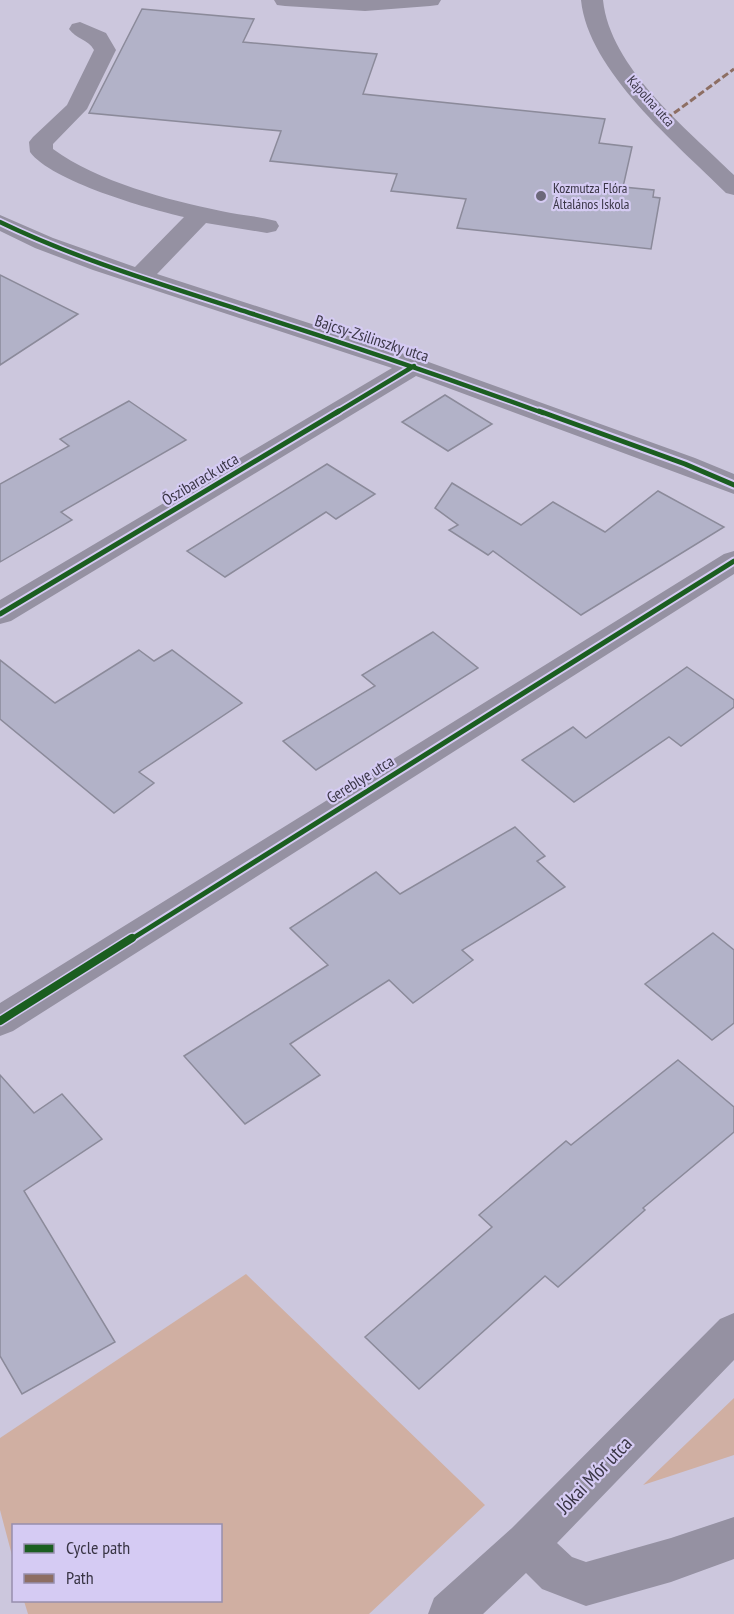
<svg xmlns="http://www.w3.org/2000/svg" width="734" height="1614" font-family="'PT Sans Narrow',sans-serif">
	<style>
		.green { fill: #d0afa2 }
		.building { fill: #b2b2c8; stroke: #8b8a9a; stroke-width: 1.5 }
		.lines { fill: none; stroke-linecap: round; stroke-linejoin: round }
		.minor { fill: #9591a2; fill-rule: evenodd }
		.quiet { stroke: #8d6e63; stroke-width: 3; stroke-dasharray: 7 3; stroke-linecap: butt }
		.cycleway-far2-casing { stroke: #d5cbf3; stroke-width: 8 }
		.cycleway-far1-casing { stroke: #d5cbf3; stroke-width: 9 }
		.cycleway-casing { stroke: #d5cbf3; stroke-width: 11 }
		.cycleway-far2 { stroke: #1b5e20; stroke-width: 4.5 }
		.cycleway-far1 { stroke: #1b5e20; stroke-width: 5 }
		.cycleway { stroke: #1b5e20; stroke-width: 8 }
		.poi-dot { fill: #6c687a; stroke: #d5cbf3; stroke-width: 2 }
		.labels { text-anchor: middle; stroke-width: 4.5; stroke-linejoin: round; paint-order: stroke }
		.far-street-label { font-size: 14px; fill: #393545; stroke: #d5cbf3 }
		.far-poi-label { font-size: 14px; fill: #393545; stroke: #d5cbf3; text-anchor: start }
		.street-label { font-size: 16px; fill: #393545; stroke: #d5cbf3 }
		.near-street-label { font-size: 20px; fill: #393545; stroke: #d5cbf3 }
	</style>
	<rect width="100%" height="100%" fill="#ccc7dd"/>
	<path class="green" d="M 246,1274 L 485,1505 L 369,1614 L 28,1614 L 24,1601 L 220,1600 L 220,1526 L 14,1526 L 13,1559 L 0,1510 L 0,1438 Z
		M 734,1398 L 734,1455 L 643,1485 Z"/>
	<path class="building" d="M 142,9 L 254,19 L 243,42 L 377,54 L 363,94 L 605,119 L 599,143 L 632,147 L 623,187 L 654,190 L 653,197 L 660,198 L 651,249 L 457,228 L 466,199 L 391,191 L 397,174 L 270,161 L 281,131 L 89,113 Z
		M 0,275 L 78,314 L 0,365 Z
		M 445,395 L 492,424 L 448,451 L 402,422 Z
		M 129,401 L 186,440 L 61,512 L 72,520 L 0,562 L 0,484 L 69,446 L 60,439 Z
		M 327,464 L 375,494 L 336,519 L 326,512 L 225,577 L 187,551 Z
		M 452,483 L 521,525 L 553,502 L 605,532 L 658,491 L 724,527 L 581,615 L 493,551 L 488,555 L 449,530 L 458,525 L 435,508 Z
		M 433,632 L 478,668 L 316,770 L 283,741 L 375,686 L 362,675 Z
		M 139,650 L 154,661 L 172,650 L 242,703 L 139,772 L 154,783 L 114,813 L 0,719 L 0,660 L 55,703 Z
		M 687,667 L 734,700 L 734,707 L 681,746 L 669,737 L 574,802 L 522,760 L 573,727 L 586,738 Z
		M 515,827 L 545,856 L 537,861 L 565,887 L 462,950 L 473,960 L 413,1003 L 389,980 L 290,1044 L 320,1075 L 245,1124 L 184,1056 L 328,965 L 290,928 L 376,872 L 400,894 Z
		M 713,933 L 734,950 L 734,1023 L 712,1040 L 645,984 Z
		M 678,1060 L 734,1107 L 734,1132 L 643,1208 L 645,1210 L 558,1287 L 545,1276 L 419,1389 L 365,1337 L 492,1227 L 479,1215 L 566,1141 L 571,1145 Z
		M 0,1075 L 34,1113 L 62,1094 L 102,1139 L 24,1191 L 115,1342 L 22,1394 L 0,1356 Z"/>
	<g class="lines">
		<path class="minor" d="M 274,0 L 441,0 L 438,5 L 430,6 L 365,11 L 285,6 L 277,5 Z
			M 581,0 L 603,0 C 610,68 687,129 734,175 L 734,195 L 726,193 C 677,144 588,71 581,0 Z
			M 80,22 L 106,33 L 116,50 L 87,109 L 53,144 L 53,149 C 98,182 168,200 221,211 C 239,215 258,216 276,221 L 279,226 L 276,231 L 267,233 L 206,223 L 157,274 L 423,360 L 695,458 L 734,474 L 734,494 L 416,376 L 11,621 L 0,624 L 0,600 L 392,368 L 93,270 L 35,248 L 0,231 L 0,215 L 53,238 L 135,267 L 184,217 C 148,209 51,181 30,152 L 29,142 L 33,137 L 67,105 L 94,50 C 88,39 76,39 69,29 L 72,24 Z
			M 734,551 L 734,574 L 13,1031 L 0,1036 L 0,1003 L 724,554 Z
			M 734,1313 L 734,1360 L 557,1543 L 572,1557 L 586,1562 L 671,1538 L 734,1517 L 734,1559 L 671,1582 L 586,1606 L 542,1589 L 526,1573 L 483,1614 L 428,1614 L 434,1598 L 512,1528 L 720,1319 Z"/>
		<path class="quiet" d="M 666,119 L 734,69"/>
		<g class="cycleway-far2-casing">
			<path id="cycleway-far2" d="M 0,222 C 81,261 167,286 253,314 C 350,345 447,378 543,413
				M 336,413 L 414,366"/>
		</g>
		<g class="cycleway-far1-casing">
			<path id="cycleway-far1" d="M 539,411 L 685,464 L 734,485
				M 0,614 L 339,411
				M 130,940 L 734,561"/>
		</g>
		<g class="cycleway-casing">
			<path id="cycleway" d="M 0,1021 L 132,938"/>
		</g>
		<use href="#cycleway-far2" class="cycleway-far2"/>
		<use href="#cycleway-far1" class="cycleway-far1"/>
		<use href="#cycleway" class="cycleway"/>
	</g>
	<circle class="poi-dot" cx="541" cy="196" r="6"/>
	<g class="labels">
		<g class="far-street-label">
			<text transform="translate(651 101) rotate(48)" y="5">Kápolna utca</text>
		</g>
		<g class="far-poi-label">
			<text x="553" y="193">Kozmutza Flóra<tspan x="553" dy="16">Általános Iskola</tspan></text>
		</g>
		<g class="street-label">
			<text transform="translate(372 338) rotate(18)" y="6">Bajcsy-Zsilinszky utca</text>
			<text transform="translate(200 479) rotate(-31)" y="6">Őszibarack utca</text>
			<text transform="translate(360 779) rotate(-32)" y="6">Gereblye utca</text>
		</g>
		<g class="near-street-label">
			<text transform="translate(594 1475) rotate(-46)" y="7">Jókai Mór utca</text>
		</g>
	</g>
	<rect x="12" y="1524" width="210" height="78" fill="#d5cbf3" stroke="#978fad" stroke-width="1.5"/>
	<rect x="24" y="1544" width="30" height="9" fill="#1b5e20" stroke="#978fad" stroke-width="1.5"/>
	<text x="66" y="1554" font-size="18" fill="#393545">Cycle path</text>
	<rect x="24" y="1574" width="30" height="9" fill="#8d6e63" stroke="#978fad" stroke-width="1.5"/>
	<text x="66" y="1584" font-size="18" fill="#393545">Path</text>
</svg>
